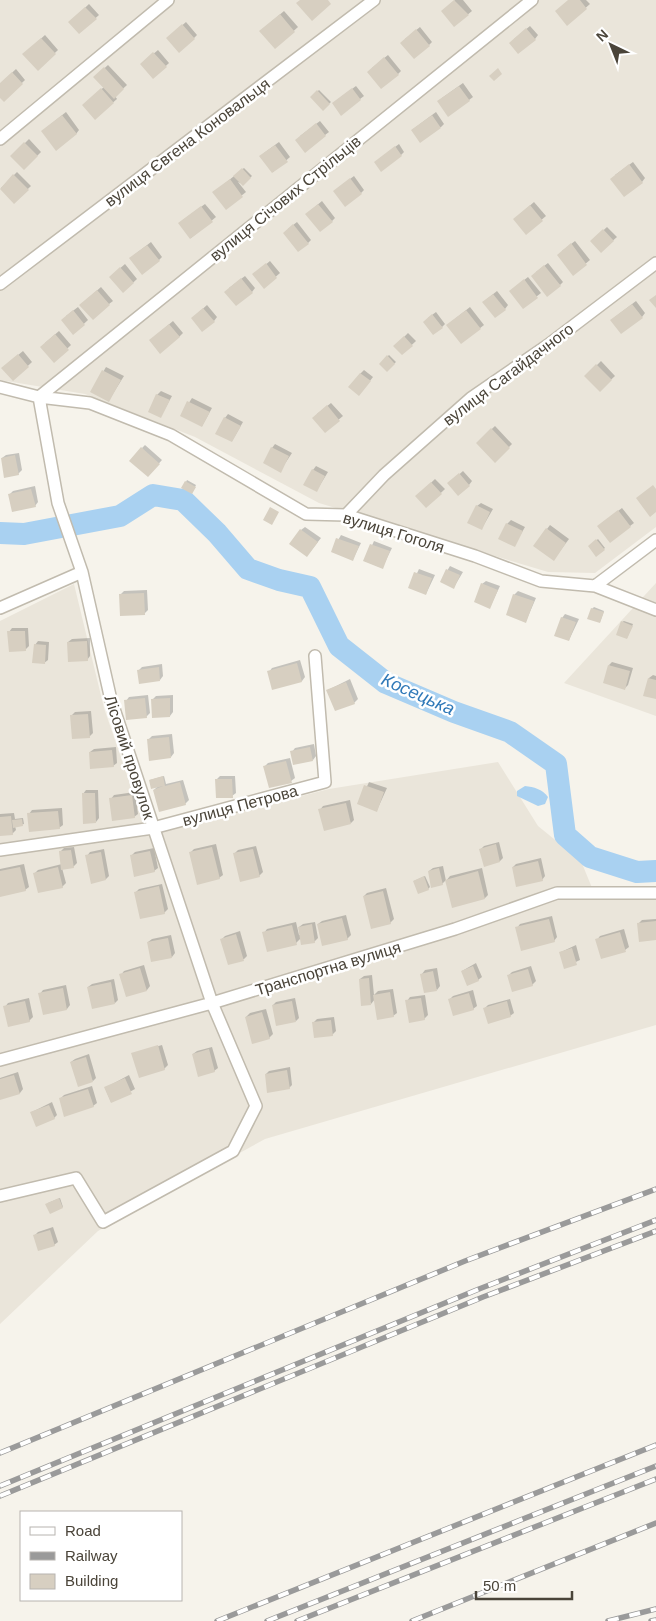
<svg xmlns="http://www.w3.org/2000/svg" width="656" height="1621" font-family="Helvetica,sans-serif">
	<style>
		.residential { fill: #eae5da }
		.water { fill: #a9d1f1 }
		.shadow { fill: #0003 }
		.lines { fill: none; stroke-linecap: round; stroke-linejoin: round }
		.river { stroke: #a9d1f1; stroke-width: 22 }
		.building { fill: #d7cfc1 }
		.minor-casing { stroke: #c1bbae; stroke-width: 14 }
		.minor { stroke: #fff; stroke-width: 11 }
		.rail-casing { stroke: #9a9a9a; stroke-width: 5.5 }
		.rail { stroke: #fff; stroke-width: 4; stroke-dasharray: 11; stroke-linecap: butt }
		.labels { text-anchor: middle; stroke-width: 5; stroke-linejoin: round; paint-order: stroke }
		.street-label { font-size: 16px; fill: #4a4439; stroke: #fff }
		.water-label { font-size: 18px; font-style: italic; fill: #3079b8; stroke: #fff }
	</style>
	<rect width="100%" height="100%" fill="#f6f3eb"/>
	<path class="residential" d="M 0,0 L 656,0 L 656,527 L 595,573 L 548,572 L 319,503 L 195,437 L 85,394 L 0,380 Z
		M 656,583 L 656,716 L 564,683 Z
		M 74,584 L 104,708 L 142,819 L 141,837 L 329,789 L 498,762 L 538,826 L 581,861 L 597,900 L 656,897 L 656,1025 L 265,1139 L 98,1231 L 0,1324 L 0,621 Z"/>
	<path class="water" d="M 525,786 C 534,787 542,789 548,797 L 545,804 L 538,806 L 517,796 L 517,791 Z"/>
	<path class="shadow" d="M 455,0 L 463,0 L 472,11 L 455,25 L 446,8 Z
		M 569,0 L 586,0 L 590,4 L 567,24 Z
		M 89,4 L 99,15 L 79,33 L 70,22 Z
		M 284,11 L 298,27 L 275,48 L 264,28 Z
		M 186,22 L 197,35 L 194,38 L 171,35 Z
		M 530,26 L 538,35 L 535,39 L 514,39 Z
		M 420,27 L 432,42 L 429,45 L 405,39 Z
		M 45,35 L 58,50 L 38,69 L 24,54 Z
		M 158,50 L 169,63 L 153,78 L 145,61 Z
		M 388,55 L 401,71 L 398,74 L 372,68 Z
		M 108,65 L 127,85 L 115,96 L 117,99 L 95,118 L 87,102 L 104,87 L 95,77 Z
		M 16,69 L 25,80 L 4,100 L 0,96 L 0,84 Z
		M 463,83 L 473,97 L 469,100 L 442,98 Z
		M 356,86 L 364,96 L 360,99 L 337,100 Z
		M 319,90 L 331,102 L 323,109 L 312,97 Z
		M 66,112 L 79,130 L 76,134 L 46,128 Z
		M 436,112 L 444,124 L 441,127 L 412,130 Z
		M 320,121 L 329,132 L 325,135 L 300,136 Z
		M 29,139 L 41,152 L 24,169 L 12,156 Z
		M 279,142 L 290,157 L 273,172 L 264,153 Z
		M 399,144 L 404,152 L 401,155 L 379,159 Z
		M 633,162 L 645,178 L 642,182 L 615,175 Z
		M 244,168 L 252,176 L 243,184 L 238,182 L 246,192 L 226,208 L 218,189 Z
		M 17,172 L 31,186 L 14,202 L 1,188 Z
		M 354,176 L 364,190 L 361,193 L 338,188 Z
		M 322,201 L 335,218 L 332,221 L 310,211 Z
		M 534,202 L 546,216 L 526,233 L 518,216 Z
		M 205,204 L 216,217 L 191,238 L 183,220 Z
		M 297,222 L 311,240 L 308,243 L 288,229 Z
		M 607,227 L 617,237 L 601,251 L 592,241 Z
		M 575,241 L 590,260 L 573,274 L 562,251 Z
		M 151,242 L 162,257 L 159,260 L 134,255 Z
		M 270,261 L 280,273 L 264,287 L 258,271 Z
		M 548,263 L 563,282 L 560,285 L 536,272 Z
		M 125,264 L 137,279 L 123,292 L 110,277 Z
		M 245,276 L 255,288 L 252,292 L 229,288 Z
		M 528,277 L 541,293 L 523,307 L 514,288 Z
		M 101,287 L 113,301 L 109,304 L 84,302 Z
		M 497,291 L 508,305 L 505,309 L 487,299 Z
		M 636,301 L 645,313 L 642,317 L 615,317 Z
		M 207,305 L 217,317 L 214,321 L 196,315 Z
		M 78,307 L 88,320 L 74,333 L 66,316 Z
		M 470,307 L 484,325 L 461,343 L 451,322 Z
		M 436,312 L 445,324 L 442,327 L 428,318 Z
		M 173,321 L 183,333 L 179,337 L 154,337 Z
		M 59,331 L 71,345 L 54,361 L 45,343 Z
		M 408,333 L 416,341 L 402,354 L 395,346 Z
		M 23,351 L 32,362 L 13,380 L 6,365 Z
		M 389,355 L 396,362 L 387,370 L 380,364 Z
		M 601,361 L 615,376 L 600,390 L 586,376 Z
		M 106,367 L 124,376 L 109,400 L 92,391 Z
		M 364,370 L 373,377 L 363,390 L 360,374 Z
		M 161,391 L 172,396 L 161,416 L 157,395 Z
		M 192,398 L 212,408 L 202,426 L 181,415 Z
		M 331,403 L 343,416 L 325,431 L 317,414 Z
		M 228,414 L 243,422 L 232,441 L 225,418 Z
		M 495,426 L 512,444 L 495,461 L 477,443 Z
		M 275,444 L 292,453 L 280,471 L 272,448 Z
		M 145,445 L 162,460 L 151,472 L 142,448 Z
		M 19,453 L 22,470 L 18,474 L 2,458 L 6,455 Z
		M 316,466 L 328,472 L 317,490 L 313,470 Z
		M 463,471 L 472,481 L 469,485 L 453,480 Z
		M 435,479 L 445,489 L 426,507 L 417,496 Z
		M 187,480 L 196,485 L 193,491 L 186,482 Z
		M 35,486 L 38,502 L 35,506 L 9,495 L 13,491 Z
		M 481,503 L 493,509 L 482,528 L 477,506 Z
		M 622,508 L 634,523 L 630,526 L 602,523 Z
		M 511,520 L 525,527 L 514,546 L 507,524 Z
		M 550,525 L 569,539 L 557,555 L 547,529 Z
		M 305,527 L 321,538 L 310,552 L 301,530 Z
		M 341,535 L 361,543 L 353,559 L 332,551 Z
		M 598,539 L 605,548 L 596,555 L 590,546 Z
		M 374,541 L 392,548 L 382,568 L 365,561 Z
		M 450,566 L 463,572 L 454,587 L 441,581 Z
		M 419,569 L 435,575 L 426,594 L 410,588 Z
		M 486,581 L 500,586 L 490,607 L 482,584 Z
		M 147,590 L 148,610 L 144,614 L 120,595 L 124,591 Z
		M 518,591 L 536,598 L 526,621 L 514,595 Z
		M 594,607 L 604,611 L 600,622 L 592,609 Z
		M 565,614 L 579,619 L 569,640 L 562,618 Z
		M 624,621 L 633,624 L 627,638 L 622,622 Z
		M 12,628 L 28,628 L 29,646 L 25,650 L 9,632 Z
		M 90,638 L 90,656 L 87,660 L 68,642 L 72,639 Z
		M 38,641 L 49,642 L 48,660 L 44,663 L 35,645 Z
		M 300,660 L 305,677 L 302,681 L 269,672 L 272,668 Z
		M 612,662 L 633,668 L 628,685 L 625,688 L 609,665 Z
		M 162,664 L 163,676 L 160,680 L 139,670 L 142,667 Z
		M 653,675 L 656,676 L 656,698 L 644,695 L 649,678 Z
		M 350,679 L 358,699 L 354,703 L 328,690 Z
		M 148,695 L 150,713 L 146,717 L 126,701 L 129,697 Z
		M 173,695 L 173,712 L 170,716 L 153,699 L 156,696 Z
		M 91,711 L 93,733 L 89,737 L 71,716 L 75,712 Z
		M 172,734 L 174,753 L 171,757 L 148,740 L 152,736 Z
		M 314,744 L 316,756 L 313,760 L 292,752 L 295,748 Z
		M 116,747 L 117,763 L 113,766 L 90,752 L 94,749 Z
		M 290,758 L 295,778 L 291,781 L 265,766 L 268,763 Z
		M 164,776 L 166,784 L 183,780 L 189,800 L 185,804 L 154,790 L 158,786 L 150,780 Z
		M 220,776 L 235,776 L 236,793 L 232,796 L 216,780 Z
		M 369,782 L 387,788 L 377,810 L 359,804 Z
		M 86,790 L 98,790 L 99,818 L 96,822 L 83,794 Z
		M 135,792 L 138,814 L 134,817 L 111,799 L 114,795 Z
		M 350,800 L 354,820 L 351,823 L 320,810 L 323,806 Z
		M 62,808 L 63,825 L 59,828 L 29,814 L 32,810 Z
		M 14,813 L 15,819 L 23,818 L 24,824 L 15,826 L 16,830 L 12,834 L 0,835 L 0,814 Z
		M 499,842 L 503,858 L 500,861 L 485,865 L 481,849 L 484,846 Z
		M 216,844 L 223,875 L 219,878 L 191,852 L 194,849 Z
		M 256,846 L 263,872 L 259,876 L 234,854 L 238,850 Z
		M 74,847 L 77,863 L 73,867 L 62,868 L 66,883 L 62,887 L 35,873 L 38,870 L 62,864 L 60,852 L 64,848 Z
		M 154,848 L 158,868 L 154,871 L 131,856 L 135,852 Z
		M 104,849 L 109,876 L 106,879 L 92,882 L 87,856 L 90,852 Z
		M 541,858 L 545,876 L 542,880 L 513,867 L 516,864 Z
		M 24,864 L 29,887 L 25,890 L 0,895 L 0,869 Z
		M 443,866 L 446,881 L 450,876 L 482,868 L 488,895 L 485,898 L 453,906 L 446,880 L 442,884 L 429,871 L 433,868 Z
		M 425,876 L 430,887 L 428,889 L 414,881 Z
		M 162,884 L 168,909 L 164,913 L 136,892 L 139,889 Z
		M 386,888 L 394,919 L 390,923 L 364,896 L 367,893 Z
		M 346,915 L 351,935 L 347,939 L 318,924 L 322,921 Z
		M 552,916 L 557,937 L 554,941 L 517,928 L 520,924 Z
		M 656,919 L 656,939 L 638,924 L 642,920 Z
		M 296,922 L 299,935 L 301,935 L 299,927 L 303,924 L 315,922 L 318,938 L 314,942 L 301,938 L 296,943 L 264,933 L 267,929 Z
		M 624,929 L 629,947 L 625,950 L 597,940 L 600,936 Z
		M 240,931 L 247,956 L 244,959 L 229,964 L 222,939 L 225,936 Z
		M 171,935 L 175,953 L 172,957 L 148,942 L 152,939 Z
		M 576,945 L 580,960 L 565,967 L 561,952 Z
		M 476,963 L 482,977 L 478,980 L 462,971 Z
		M 144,965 L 150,986 L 147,990 L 127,995 L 121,975 L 124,971 Z
		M 531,966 L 536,981 L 532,985 L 508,976 L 512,972 Z
		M 437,968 L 440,986 L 437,990 L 422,974 L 425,970 Z
		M 372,975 L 374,995 L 378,991 L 393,989 L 397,1013 L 393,1016 L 375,999 L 371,1004 L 360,979 L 364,976 Z
		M 114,979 L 118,1000 L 115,1003 L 88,987 L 92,984 Z
		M 66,985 L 70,1005 L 67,1009 L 44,1014 L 40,994 L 43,990 Z
		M 473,990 L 477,1006 L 473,1009 L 450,999 L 453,996 Z
		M 425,995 L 428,1015 L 424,1019 L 407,1001 L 410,997 Z
		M 29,998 L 33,1017 L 29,1021 L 5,1007 L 8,1003 Z
		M 295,998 L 299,1018 L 296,1021 L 273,1005 L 276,1002 Z
		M 510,999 L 514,1013 L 510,1016 L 485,1008 L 488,1005 Z
		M 266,1009 L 273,1034 L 269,1038 L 246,1017 L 250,1013 Z
		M 334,1017 L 336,1031 L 332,1035 L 313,1023 L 317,1019 Z
		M 162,1045 L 168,1065 L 164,1069 L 132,1054 Z
		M 212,1047 L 218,1068 L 214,1071 L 193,1054 L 197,1051 Z
		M 89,1054 L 96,1078 L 93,1081 L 71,1062 L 75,1059 Z
		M 290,1067 L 292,1085 L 289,1088 L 266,1074 L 269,1071 Z
		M 18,1072 L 23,1089 L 20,1093 L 0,1099 L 0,1078 Z
		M 129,1075 L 135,1089 L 111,1102 L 105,1088 Z
		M 92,1086 L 97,1103 L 93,1106 L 60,1099 L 64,1095 Z
		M 52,1102 L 57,1115 L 54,1118 L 32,1112 Z
		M 60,1198 L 63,1207 L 48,1203 Z
		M 53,1227 L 58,1242 L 54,1245 L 35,1235 L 38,1232 Z"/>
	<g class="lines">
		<path class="river" d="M 0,533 L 24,534 L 120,516 L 153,495 L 183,500 L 217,533 L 248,569 L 279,580 L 310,587 L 339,646 L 386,683 L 454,712 L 510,732 L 556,764 L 565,835 L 590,857 L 637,872 L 656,871"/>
	</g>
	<path class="building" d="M 300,0 L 328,0 L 331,4 L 312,21 L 296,3 Z
		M 454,0 L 469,15 L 454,27 L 441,11 Z
		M 568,0 L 580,0 L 587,9 L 567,26 L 555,11 Z
		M 85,7 L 97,19 L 79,34 L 68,22 Z
		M 280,14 L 295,32 L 275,49 L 259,31 Z
		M 182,24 L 195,39 L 179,53 L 166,38 Z
		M 526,28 L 536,40 L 518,54 L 509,43 Z
		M 416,29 L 430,46 L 414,59 L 400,43 Z
		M 41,38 L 56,54 L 38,71 L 22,54 Z
		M 153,52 L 167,67 L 153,79 L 140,64 Z
		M 384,57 L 399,75 L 381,89 L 367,72 Z
		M 104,67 L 124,89 L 114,99 L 93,77 Z
		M 498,68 L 502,74 L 494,81 L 489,76 Z
		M 12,72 L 23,84 L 4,102 L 0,98 L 0,83 Z
		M 459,86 L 470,101 L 448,117 L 437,101 Z
		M 101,88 L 114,103 L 95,120 L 82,105 Z
		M 352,88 L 361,100 L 341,116 L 332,103 Z
		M 317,90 L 330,104 L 323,111 L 310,97 Z
		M 62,115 L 77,134 L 56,151 L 41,131 Z
		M 432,115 L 441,128 L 420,143 L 411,130 Z
		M 316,123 L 326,136 L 305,153 L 295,140 Z
		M 24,142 L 38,156 L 24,170 L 10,156 Z
		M 275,145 L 288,162 L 272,173 L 259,156 Z
		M 395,146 L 402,156 L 381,172 L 374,162 Z
		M 629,164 L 643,183 L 624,197 L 610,179 Z
		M 242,168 L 251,178 L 243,186 L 233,176 Z
		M 13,174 L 29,190 L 14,204 L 0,189 Z
		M 350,178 L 362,194 L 345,207 L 333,191 Z
		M 230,179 L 243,197 L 226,210 L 212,192 Z
		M 318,204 L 333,222 L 320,232 L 305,214 Z
		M 530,205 L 543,221 L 526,235 L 513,219 Z
		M 201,206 L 213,222 L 190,239 L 178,223 Z
		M 293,224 L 309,244 L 298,252 L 283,233 Z
		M 603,229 L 614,241 L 601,253 L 590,241 Z
		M 571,243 L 587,265 L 573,276 L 557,255 Z
		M 147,245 L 160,261 L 142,275 L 129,258 Z
		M 266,263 L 277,278 L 264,289 L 252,274 Z
		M 544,265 L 561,286 L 547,297 L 531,276 Z
		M 120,267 L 134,283 L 123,293 L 109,277 Z
		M 241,278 L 253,293 L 236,306 L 224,292 Z
		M 524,279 L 538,298 L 523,309 L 509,291 Z
		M 97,290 L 110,305 L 93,320 L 79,305 Z
		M 493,294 L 506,310 L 495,318 L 482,302 Z
		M 656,295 L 656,308 L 649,300 Z
		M 632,304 L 643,318 L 621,334 L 610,320 Z
		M 203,308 L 215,322 L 202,332 L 191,318 Z
		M 73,310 L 85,325 L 73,335 L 61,320 Z
		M 466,310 L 481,329 L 461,344 L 446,325 Z
		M 432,314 L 443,328 L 433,335 L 423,322 Z
		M 169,324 L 180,337 L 160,354 L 149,340 Z
		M 55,334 L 69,350 L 54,363 L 40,347 Z
		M 404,336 L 413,346 L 402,355 L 393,346 Z
		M 18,354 L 29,367 L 13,381 L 1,368 Z
		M 387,355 L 395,364 L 387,372 L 379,364 Z
		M 596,364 L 612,380 L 600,392 L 584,376 Z
		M 102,370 L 121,380 L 109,402 L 90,392 Z
		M 360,373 L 371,381 L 359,396 L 348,387 Z
		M 156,394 L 170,400 L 161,418 L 148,412 Z
		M 187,401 L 210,412 L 202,427 L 180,416 Z
		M 327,405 L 340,421 L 325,433 L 312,418 Z
		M 224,417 L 241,426 L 232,442 L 215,434 Z
		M 491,428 L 510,448 L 495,463 L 476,443 Z
		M 141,447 L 160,464 L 148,477 L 129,461 Z
		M 271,447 L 289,456 L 281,473 L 263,463 Z
		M 15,455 L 19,475 L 4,478 L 1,458 Z
		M 312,469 L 325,476 L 317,492 L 303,485 Z
		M 459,473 L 470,486 L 458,496 L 447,483 Z
		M 185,481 L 196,487 L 192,494 L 181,488 Z
		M 431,482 L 442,494 L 426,508 L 415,496 Z
		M 653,485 L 656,489 L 656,512 L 650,517 L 636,498 Z
		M 31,489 L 36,507 L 12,512 L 8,494 Z
		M 476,505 L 490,512 L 482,530 L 467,523 Z
		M 270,507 L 279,512 L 272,525 L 263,520 Z
		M 618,510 L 631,527 L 610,543 L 597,526 Z
		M 506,523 L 523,531 L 515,547 L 498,539 Z
		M 546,528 L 566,543 L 554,561 L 533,546 Z
		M 300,529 L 318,542 L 307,557 L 289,544 Z
		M 336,538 L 359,546 L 353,561 L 331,552 Z
		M 596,539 L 605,550 L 596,557 L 588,546 Z
		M 370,544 L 390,551 L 383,569 L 363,561 Z
		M 446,569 L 460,575 L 454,589 L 440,582 Z
		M 414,572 L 432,578 L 426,595 L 408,588 Z
		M 481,583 L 498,590 L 490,609 L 474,602 Z
		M 144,593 L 145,615 L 120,616 L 119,594 Z
		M 513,594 L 534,601 L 526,623 L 506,615 Z
		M 591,608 L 604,612 L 600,623 L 587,619 Z
		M 561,617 L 576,622 L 569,641 L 554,636 Z
		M 621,621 L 633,626 L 627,639 L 616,635 Z
		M 7,631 L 25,631 L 26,651 L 9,652 Z
		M 87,641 L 88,661 L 68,662 L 67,642 Z
		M 34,644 L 46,645 L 45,664 L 32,663 Z
		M 297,663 L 302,682 L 272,690 L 267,671 Z
		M 608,665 L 630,671 L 625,690 L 603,683 Z
		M 159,667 L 160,681 L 139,684 L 137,670 Z
		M 648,678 L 656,680 L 656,699 L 643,696 Z
		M 346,682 L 355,704 L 335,711 L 326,690 Z
		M 145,698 L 147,718 L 126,720 L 124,700 Z
		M 170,698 L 170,717 L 152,718 L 151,699 Z
		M 88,714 L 90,738 L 72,739 L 70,715 Z
		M 169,737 L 171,758 L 149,761 L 147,739 Z
		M 310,747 L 313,761 L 293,765 L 290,751 Z
		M 112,750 L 114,767 L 90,769 L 89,752 Z
		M 286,761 L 292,783 L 269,788 L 263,766 Z
		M 163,776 L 165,786 L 180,782 L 186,805 L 159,812 L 153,790 L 163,786 L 151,789 L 149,780 Z
		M 215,779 L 232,779 L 233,798 L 216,798 Z
		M 364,785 L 384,792 L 377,812 L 357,804 Z
		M 82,793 L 95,793 L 96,823 L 83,824 Z
		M 132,795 L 135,818 L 112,821 L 109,798 Z
		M 346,803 L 351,824 L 324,831 L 318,809 Z
		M 58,811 L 60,829 L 29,832 L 27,813 Z
		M 11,816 L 13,835 L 0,836 L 0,817 Z
		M 22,819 L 23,826 L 13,828 L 12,820 Z
		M 496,844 L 500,862 L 484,867 L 479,849 Z
		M 212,847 L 220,879 L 197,885 L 189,852 Z
		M 253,849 L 260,877 L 240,882 L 233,853 Z
		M 71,850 L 74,868 L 61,870 L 59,851 Z
		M 150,851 L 155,872 L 134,877 L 130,855 Z
		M 101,852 L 106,880 L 91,884 L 85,855 Z
		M 538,861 L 543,881 L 516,887 L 512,867 Z
		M 20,867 L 26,891 L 0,897 L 0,871 Z
		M 58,867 L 63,888 L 38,893 L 33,873 Z
		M 439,868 L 443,885 L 431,888 L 428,871 Z
		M 478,871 L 485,899 L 452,908 L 445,880 Z
		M 424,876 L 429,890 L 418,894 L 413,881 Z
		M 159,886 L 165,914 L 140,919 L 134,892 Z
		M 383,891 L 391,924 L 371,929 L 363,896 Z
		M 342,918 L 348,940 L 322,946 L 317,924 Z
		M 549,919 L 555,942 L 521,951 L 515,927 Z
		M 656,921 L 656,940 L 639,942 L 637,923 Z
		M 312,924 L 315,943 L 301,945 L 298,927 Z
		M 292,925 L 297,945 L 267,952 L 262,932 Z
		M 620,932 L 626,952 L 601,959 L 595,939 Z
		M 236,934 L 244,961 L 228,965 L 220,939 Z
		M 168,938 L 172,958 L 151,962 L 147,942 Z
		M 572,948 L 577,965 L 564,969 L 559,952 Z
		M 473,966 L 479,981 L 467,986 L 461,971 Z
		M 140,968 L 147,991 L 126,997 L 119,974 Z
		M 528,969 L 533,986 L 512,992 L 507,975 Z
		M 433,971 L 437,991 L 424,993 L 420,974 Z
		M 369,978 L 371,1005 L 361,1006 L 359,979 Z
		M 111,982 L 115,1004 L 92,1009 L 87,987 Z
		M 63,988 L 67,1010 L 43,1015 L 38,993 Z
		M 390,992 L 394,1017 L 377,1020 L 373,995 Z
		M 469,993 L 474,1010 L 453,1016 L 448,999 Z
		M 421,998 L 425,1020 L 409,1023 L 405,1000 Z
		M 25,1001 L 30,1022 L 8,1027 L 3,1006 Z
		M 292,1001 L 296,1022 L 276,1026 L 272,1005 Z
		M 507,1001 L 511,1017 L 488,1024 L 483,1008 Z
		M 262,1012 L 270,1039 L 252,1044 L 245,1017 Z
		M 331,1020 L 333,1036 L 314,1038 L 312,1022 Z
		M 158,1045 L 165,1070 L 139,1078 L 131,1053 Z
		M 209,1049 L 215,1072 L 198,1077 L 192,1054 Z
		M 86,1057 L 93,1082 L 78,1087 L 70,1062 Z
		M 287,1070 L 290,1089 L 267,1093 L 265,1074 Z
		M 14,1075 L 20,1094 L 0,1100 L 0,1079 Z
		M 125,1078 L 132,1094 L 111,1103 L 104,1087 Z
		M 88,1089 L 94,1107 L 64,1117 L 59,1098 Z
		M 49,1105 L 55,1119 L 36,1127 L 30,1112 Z
		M 59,1198 L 63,1208 L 50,1214 L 45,1204 Z
		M 50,1230 L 55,1246 L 38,1251 L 33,1235 Z"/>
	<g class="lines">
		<g class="minor-casing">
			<path id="minor" d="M 0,139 L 168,0
				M 0,284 L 374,0
				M 0,387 L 39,397 L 90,403 L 171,435 L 306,514 L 346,515 L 475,556 L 541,581 L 595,586 L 656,610
				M 346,515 L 384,475 L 471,398 L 548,345 L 656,263
				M 595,586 L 656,540
				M 0,608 L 82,572
				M 0,850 L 153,828 L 325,782 L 315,656
				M 0,1060 L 212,1003 L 455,929 L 557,893 L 656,893
				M 0,1196 L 76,1178 L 103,1222 L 233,1151 L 256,1106 L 212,1003 L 111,700 L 82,572 L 58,503 L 39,397 L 532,0"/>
		</g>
		<use href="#minor" class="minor"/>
		<g class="rail-casing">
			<path id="rail" d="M 0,1453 L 465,1261 L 656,1189
				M 0,1486 L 479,1289 L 656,1220
				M 0,1496 L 483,1297 L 656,1231
				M 217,1621 L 656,1445
				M 267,1621 L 656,1466
				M 297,1621 L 656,1479
				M 412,1621 L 656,1523
				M 608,1621 L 656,1609
				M 651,1621 L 656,1620"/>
		</g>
		<use href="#rail" class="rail"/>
	</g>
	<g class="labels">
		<g class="street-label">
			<text transform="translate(187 142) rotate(-37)" y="6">вулиця Євгена Коновальця</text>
			<text transform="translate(285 198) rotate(-39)" y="6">вулиця Січових Стрільців</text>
			<text transform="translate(508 374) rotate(-37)" y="6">вулиця Сагайдачного</text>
			<text transform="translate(394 532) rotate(17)" y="6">вулиця Гоголя</text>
			<text transform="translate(130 757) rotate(72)" y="6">Лісовий провулок</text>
			<text transform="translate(240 805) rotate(-15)" y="6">вулиця Петрова</text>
			<text transform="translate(328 968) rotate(-17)" y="6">Транспортна вулиця</text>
		</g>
		<g class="water-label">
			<text transform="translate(418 694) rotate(24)" y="6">Косецька</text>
		</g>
	</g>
	<rect x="20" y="1511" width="162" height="90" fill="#ffffff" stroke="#b7b4b0"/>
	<rect x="30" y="1527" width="25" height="8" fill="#ffffff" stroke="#b7b4b0"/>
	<text x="65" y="1536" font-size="15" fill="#4a4439">Road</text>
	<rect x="30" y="1552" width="25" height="8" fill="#9a9a9a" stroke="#b7b4b0"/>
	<text x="65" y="1561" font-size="15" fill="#4a4439">Railway</text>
	<rect x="30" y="1574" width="25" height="15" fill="#d7cfc1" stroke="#b7b4b0"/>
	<text x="65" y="1586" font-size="15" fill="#4a4439">Building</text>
	<g transform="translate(611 45) rotate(317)" stroke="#ffffff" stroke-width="4" paint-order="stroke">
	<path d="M0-4L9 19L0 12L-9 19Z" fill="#4a4439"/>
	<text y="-8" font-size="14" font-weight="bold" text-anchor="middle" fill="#4a4439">N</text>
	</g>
	<path d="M476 1591v8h96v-8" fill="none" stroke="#4a4439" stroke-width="2.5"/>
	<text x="483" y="1591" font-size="15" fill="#4a4439" stroke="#ffffff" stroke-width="4" paint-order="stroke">50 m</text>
</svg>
